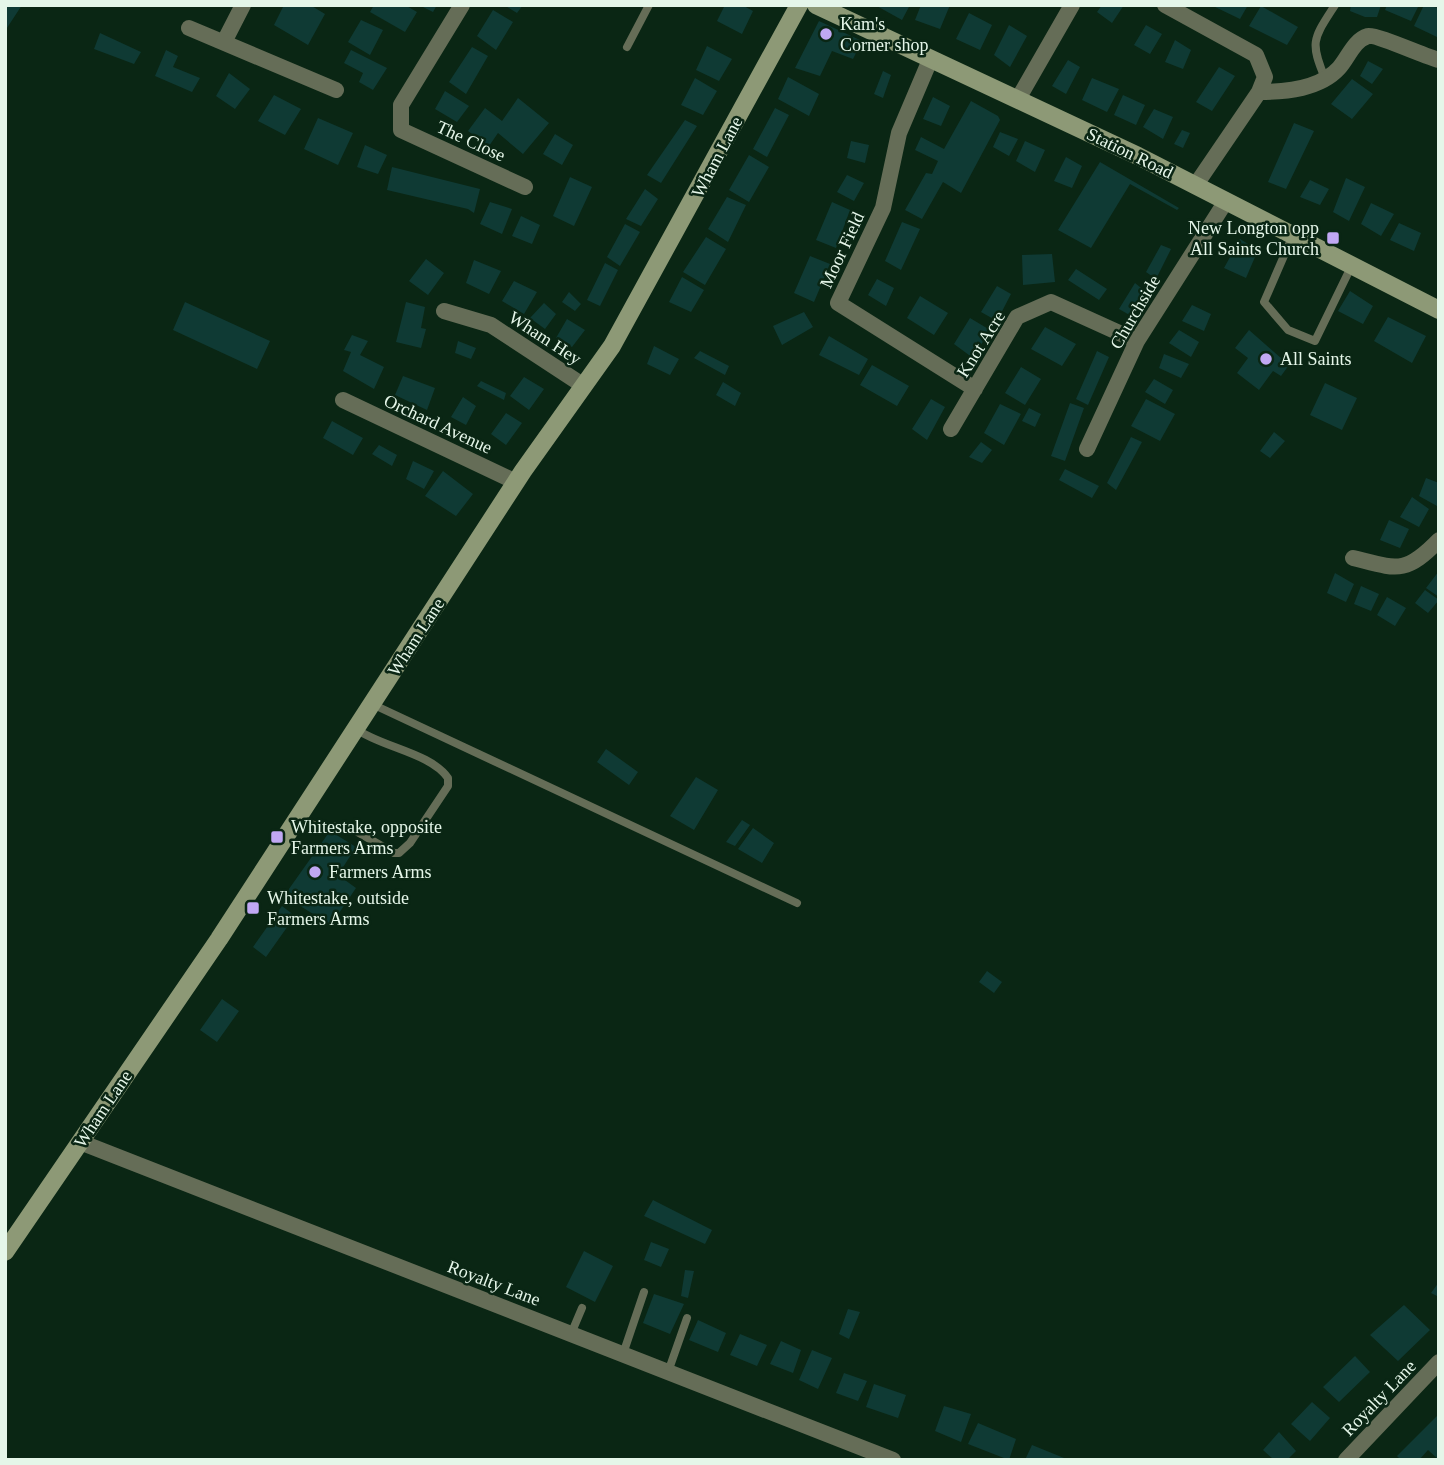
<svg xmlns="http://www.w3.org/2000/svg" width="1444" height="1465" font-family="Georgia,serif">
	<style>
		.building { fill: #0f3a34 }
		.lines { fill: none; stroke-linecap: round; stroke-linejoin: round }
		.lane { stroke: #656d57; stroke-width: 8 }
		.street { stroke: #656d57; stroke-width: 16 }
		.secondary { stroke: #8d9976; stroke-width: 18 }
		.poi-dot { fill: #c1a8f3; stroke: #0a2614; stroke-width: 2.5 }
		.labels { text-anchor: middle; stroke-width: 5; stroke-linejoin: round; paint-order: stroke }
		.poi-label { font-size: 18px; fill: #e5f6e9; stroke: #0a2614; text-anchor: start }
		.street-label { font-size: 18px; fill: #e5f6e9; stroke: #0a2614 }
	</style>
	<rect width="100%" height="100%" fill="#0a2614"/>
	<path class="building" d="M 5,5 L 22,5 L 5,31 Z
		M 284,5 L 310,5 L 325,14 L 308,45 L 274,25 Z
		M 374,5 L 405,5 L 417,12 L 405,32 L 370,12 Z
		M 419,5 L 437,5 L 433,12 Z
		M 504,5 L 523,5 L 517,13 Z
		M 725,5 L 742,5 L 753,11 L 742,34 L 717,21 Z
		M 875,5 L 910,5 L 902,20 Z
		M 921,5 L 950,5 L 940,29 L 915,20 Z
		M 1102,5 L 1124,5 L 1112,23 L 1097,12 Z
		M 1211,5 L 1248,5 L 1240,19 Z
		M 1351,5 L 1381,5 L 1377,17 L 1365,17 L 1350,11 Z
		M 1387,5 L 1419,5 L 1411,21 L 1385,10 Z
		M 1424,5 L 1439,8 L 1437,37 L 1414,26 Z
		M 1261,6 L 1298,27 L 1287,45 L 1249,26 Z
		M 493,10 L 513,22 L 496,50 L 477,36 Z
		M 969,13 L 992,25 L 980,50 L 956,39 Z
		M 361,20 L 383,30 L 370,55 L 348,42 Z
		M 819,21 L 862,41 L 853,59 L 832,51 L 820,76 L 795,68 Z
		M 1009,25 L 1027,36 L 1010,67 L 994,55 Z
		M 1146,25 L 1162,34 L 1150,54 L 1134,45 Z
		M 100,33 L 141,52 L 134,64 L 94,49 Z
		M 1175,40 L 1191,50 L 1183,69 L 1165,62 Z
		M 707,46 L 732,59 L 719,81 L 696,70 Z
		M 472,47 L 488,56 L 466,94 L 449,82 Z
		M 166,50 L 178,56 L 173,67 L 200,78 L 192,92 L 155,76 Z
		M 351,50 L 387,68 L 373,90 L 359,82 L 363,73 L 344,63 Z
		M 1068,60 L 1080,67 L 1066,94 L 1052,86 Z
		M 1368,61 L 1383,69 L 1372,84 L 1360,76 Z
		M 1219,67 L 1235,76 L 1212,111 L 1196,102 Z
		M 883,71 L 891,75 L 883,98 L 874,94 Z
		M 229,73 L 250,89 L 235,109 L 216,96 Z
		M 788,77 L 819,94 L 809,116 L 778,99 Z
		M 695,78 L 717,91 L 703,115 L 681,105 Z
		M 1092,78 L 1119,89 L 1107,112 L 1082,100 Z
		M 1352,79 L 1373,94 L 1352,119 L 1331,104 Z
		M 445,91 L 469,106 L 457,122 L 435,109 Z
		M 274,95 L 301,109 L 285,135 L 258,121 Z
		M 1123,95 L 1145,105 L 1136,125 L 1114,115 Z
		M 933,97 L 950,106 L 941,126 L 923,119 Z
		M 518,98 L 549,123 L 523,154 L 498,133 L 489,146 L 468,131 L 485,108 L 502,121 Z
		M 971,101 L 998,116 L 1000,120 L 961,193 L 943,182 L 922,219 L 905,210 L 926,173 L 932,174 L 938,161 L 915,150 L 921,137 L 944,149 Z
		M 775,108 L 789,115 L 767,157 L 753,149 Z
		M 1154,109 L 1173,117 L 1163,139 L 1143,127 Z
		M 318,118 L 353,133 L 338,165 L 304,149 Z
		M 685,120 L 697,126 L 661,183 L 647,175 Z
		M 1294,123 L 1314,131 L 1286,189 L 1268,182 Z
		M 1182,130 L 1190,133 L 1183,148 L 1174,144 Z
		M 1000,132 L 1018,139 L 1009,156 L 993,147 Z
		M 555,134 L 573,145 L 562,165 L 543,154 Z
		M 851,141 L 869,145 L 865,163 L 847,158 Z
		M 1025,141 L 1045,150 L 1035,172 L 1016,161 Z
		M 365,145 L 387,155 L 378,174 L 357,167 Z
		M 749,155 L 769,167 L 749,202 L 729,190 Z
		M 1066,157 L 1082,166 L 1072,188 L 1054,181 Z
		M 1100,162 L 1179,208 L 1177,210 L 1130,184 L 1091,248 L 1058,230 Z
		M 392,167 L 480,189 L 474,213 L 468,209 L 387,190 Z
		M 847,175 L 864,183 L 854,201 L 837,192 Z
		M 570,177 L 592,187 L 574,226 L 553,216 Z
		M 1346,178 L 1365,187 L 1349,221 L 1333,212 Z
		M 1310,180 L 1329,189 L 1320,205 L 1300,197 Z
		M 645,189 L 658,199 L 641,226 L 626,219 Z
		M 727,197 L 746,205 L 728,242 L 708,229 Z
		M 490,202 L 512,209 L 502,234 L 480,224 Z
		M 832,202 L 850,210 L 836,248 L 816,240 Z
		M 1371,203 L 1394,214 L 1381,236 L 1361,224 Z
		M 521,216 L 540,225 L 532,244 L 512,236 Z
		M 902,222 L 920,229 L 901,270 L 885,261 Z
		M 1399,223 L 1421,233 L 1414,251 L 1390,240 Z
		M 625,224 L 640,232 L 620,266 L 607,257 Z
		M 706,237 L 726,249 L 705,285 L 683,272 Z
		M 1240,239 L 1258,250 L 1246,278 L 1224,268 Z
		M 1161,245 L 1171,249 L 1156,279 L 1146,272 Z
		M 1052,254 L 1055,282 L 1023,285 L 1022,255 Z
		M 810,256 L 830,264 L 814,302 L 794,293 Z
		M 426,259 L 444,273 L 428,295 L 409,281 Z
		M 474,260 L 501,271 L 489,294 L 466,283 Z
		M 605,263 L 618,270 L 600,306 L 587,300 Z
		M 1076,269 L 1107,289 L 1099,300 L 1068,280 Z
		M 682,277 L 704,290 L 691,312 L 669,302 Z
		M 877,279 L 894,288 L 886,306 L 868,295 Z
		M 514,281 L 537,292 L 524,314 L 502,301 Z
		M 1135,283 L 1146,292 L 1133,317 L 1119,309 Z
		M 997,286 L 1011,294 L 997,321 L 981,312 Z
		M 1350,291 L 1373,306 L 1363,324 L 1338,311 Z
		M 569,292 L 581,304 L 575,311 L 562,302 Z
		M 920,296 L 948,313 L 934,335 L 907,318 Z
		M 185,302 L 270,341 L 257,369 L 173,330 Z
		M 406,302 L 425,307 L 421,328 L 426,329 L 421,348 L 396,342 Z
		M 544,303 L 556,314 L 545,329 L 530,318 Z
		M 1192,305 L 1211,314 L 1204,331 L 1182,321 Z
		M 804,312 L 813,327 L 782,345 L 773,326 Z
		M 1388,317 L 1426,336 L 1412,363 L 1374,341 Z
		M 970,318 L 990,330 L 973,358 L 954,344 Z
		M 567,319 L 585,330 L 572,347 L 556,338 Z
		M 1045,327 L 1076,344 L 1062,366 L 1031,349 Z
		M 1179,330 L 1199,342 L 1191,357 L 1169,343 Z
		M 1249,330 L 1289,365 L 1281,376 L 1273,371 L 1259,390 L 1237,373 L 1248,358 L 1235,348 Z
		M 352,335 L 368,341 L 360,355 L 384,367 L 374,389 L 343,371 L 351,352 L 344,350 Z
		M 829,336 L 868,359 L 859,375 L 819,355 Z
		M 458,341 L 476,348 L 471,359 L 455,353 Z
		M 654,346 L 679,359 L 670,375 L 647,364 Z
		M 700,351 L 729,366 L 725,375 L 694,358 Z
		M 1097,351 L 1109,357 L 1088,405 L 1076,399 Z
		M 1164,354 L 1189,364 L 1181,378 L 1159,368 Z
		M 872,365 L 909,386 L 897,406 L 860,385 Z
		M 1021,367 L 1041,379 L 1025,405 L 1005,393 Z
		M 403,376 L 435,388 L 427,410 L 395,395 Z
		M 524,377 L 544,389 L 529,410 L 510,396 Z
		M 1154,379 L 1173,390 L 1165,404 L 1145,392 Z
		M 481,381 L 506,393 L 504,400 L 477,386 Z
		M 723,382 L 741,393 L 735,406 L 716,395 Z
		M 1325,383 L 1357,398 L 1342,430 L 1310,415 Z
		M 463,397 L 476,406 L 466,425 L 451,417 Z
		M 931,399 L 945,407 L 927,440 L 912,429 Z
		M 1146,399 L 1175,414 L 1160,441 L 1131,426 Z
		M 1070,403 L 1084,408 L 1065,461 L 1051,456 Z
		M 1000,404 L 1021,414 L 1004,445 L 984,433 Z
		M 1029,408 L 1041,414 L 1035,427 L 1022,421 Z
		M 506,413 L 522,423 L 506,445 L 491,434 Z
		M 332,421 L 363,438 L 353,455 L 323,438 Z
		M 1274,432 L 1285,441 L 1270,458 L 1260,451 Z
		M 1131,437 L 1142,442 L 1116,490 L 1107,483 Z
		M 981,442 L 992,450 L 982,463 L 969,457 Z
		M 379,445 L 397,455 L 392,466 L 372,454 Z
		M 413,461 L 434,471 L 424,489 L 406,479 Z
		M 1065,469 L 1099,486 L 1092,498 L 1059,480 Z
		M 443,471 L 473,494 L 456,516 L 425,496 Z
		M 1426,478 L 1439,483 L 1437,506 L 1419,496 Z
		M 1412,497 L 1429,509 L 1419,527 L 1400,517 Z
		M 1389,520 L 1409,529 L 1400,548 L 1380,540 Z
		M 1439,571 L 1439,597 L 1426,588 Z
		M 1335,573 L 1354,584 L 1346,602 L 1327,593 Z
		M 1361,586 L 1379,594 L 1371,611 L 1354,604 Z
		M 1425,590 L 1439,600 L 1428,613 L 1415,603 Z
		M 1387,597 L 1406,608 L 1395,626 L 1377,615 Z
		M 606,749 L 638,772 L 629,785 L 597,762 Z
		M 696,777 L 718,790 L 694,830 L 670,816 Z
		M 742,820 L 750,825 L 735,846 L 726,842 Z
		M 753,828 L 774,843 L 762,863 L 738,849 Z
		M 330,831 L 356,847 L 338,875 L 356,888 L 331,925 L 284,896 Z
		M 282,906 L 295,916 L 266,957 L 253,947 Z
		M 987,971 L 1002,982 L 994,993 L 979,982 Z
		M 222,999 L 239,1011 L 217,1042 L 200,1030 Z
		M 653,1200 L 712,1230 L 705,1244 L 644,1216 Z
		M 651,1242 L 669,1249 L 661,1267 L 644,1260 Z
		M 584,1251 L 613,1266 L 595,1302 L 566,1287 Z
		M 685,1270 L 694,1271 L 688,1298 L 681,1296 Z
		M 1439,1282 L 1439,1297 L 1431,1293 Z
		M 654,1294 L 684,1304 L 670,1334 L 643,1323 Z
		M 1404,1305 L 1430,1330 L 1398,1361 L 1370,1335 Z
		M 848,1309 L 860,1312 L 849,1339 L 839,1334 Z
		M 698,1320 L 726,1333 L 718,1352 L 689,1340 Z
		M 740,1334 L 767,1345 L 757,1366 L 730,1355 Z
		M 781,1341 L 801,1350 L 793,1373 L 770,1364 Z
		M 812,1350 L 832,1358 L 818,1389 L 799,1380 Z
		M 1355,1356 L 1370,1372 L 1339,1402 L 1323,1387 Z
		M 844,1373 L 867,1381 L 858,1401 L 836,1393 Z
		M 874,1384 L 906,1395 L 898,1418 L 866,1407 Z
		M 1312,1402 L 1330,1418 L 1310,1441 L 1291,1424 Z
		M 944,1406 L 971,1414 L 961,1442 L 935,1431 Z
		M 1439,1414 L 1439,1460 L 1428,1450 L 1419,1460 L 1401,1460 L 1397,1456 Z
		M 978,1423 L 1016,1439 L 1009,1460 L 968,1444 Z
		M 1279,1432 L 1296,1451 L 1287,1460 L 1274,1460 L 1263,1450 Z
		M 1032,1445 L 1069,1460 L 1025,1460 Z"/>
	<g class="lines">
		<path class="lane" d="M 627,47 L 649,5
			M 1325,78 C 1309,41 1314,38 1335,5
			M 1293,235 L 1264,302 L 1288,330 L 1315,341 L 1352,265
			M 372,704 L 797,903
			M 296,818 L 319,827 L 347,826 L 394,853 L 399,853 L 410,843 L 448,786 L 448,778 C 431,753 381,747 356,729
			M 571,1334 L 582,1308
			M 623,1354 L 644,1292
			M 668,1372 L 687,1318"/>
		<path class="street" d="M 462,5 L 401,105 L 401,130 L 525,187
			M 1165,5 L 1256,55 L 1265,77 L 1259,92
			M 189,28 L 336,90
			M 224,42 L 243,5
			M 930,60 L 899,133 L 883,208 L 838,303 L 975,389
			M 1018,99 L 1072,5
			M 1195,186 L 1259,92 C 1286,92 1320,89 1339,68 C 1348,58 1354,40 1368,36 C 1376,34 1426,57 1439,60
			M 444,311 L 491,325 L 584,386
			M 343,400 L 516,482
			M 951,429 L 1017,317 L 1051,302 L 1137,341
			M 1087,449 L 1137,341 L 1226,201
			M 1353,558 C 1397,569 1405,575 1439,540
			M 80,1142 L 893,1460
			M 1346,1460 L 1439,1362"/>
		<path class="secondary" d="M 816,5 L 1138,156 L 1439,310
			M 5,1252 L 219,939 L 523,471 L 612,346 L 799,5"/>
	</g>
	<g class="poi-dot">
		<circle cx="826" cy="34" r="7"/>
		<rect x="1326" y="231" width="14" height="14" rx="3.5"/>
		<circle cx="1266" cy="359" r="7"/>
		<rect x="270" y="830" width="14" height="14" rx="3.5"/>
		<circle cx="315" cy="872" r="7"/>
		<rect x="246" y="901" width="14" height="14" rx="3.5"/>
	</g>
	<g class="labels">
		<g class="poi-label">
			<text x="840" y="30">Kam's<tspan x="840" dy="21">Corner shop</tspan></text>
			<text x="1319" y="234" text-anchor="end">New Longton opp<tspan x="1319" dy="21">All Saints Church</tspan></text>
			<text x="1280" y="365">All Saints</text>
			<text x="291" y="833">Whitestake, opposite<tspan x="291" dy="21">Farmers Arms</tspan></text>
			<text x="329" y="878">Farmers Arms</text>
			<text x="267" y="904">Whitestake, outside<tspan x="267" dy="21">Farmers Arms</tspan></text>
		</g>
		<g class="street-label">
			<text transform="translate(471 141) rotate(25)" y="6">The Close</text>
			<text transform="translate(1130 153) rotate(26)" y="6">Station Road</text>
			<text transform="translate(717 157) rotate(-62)" y="6">Wham Lane</text>
			<text transform="translate(842 250) rotate(-65)" y="6">Moor Field</text>
			<text transform="translate(1135 312) rotate(-60)" y="6">Churchside</text>
			<text transform="translate(545 338) rotate(33)" y="6">Wham Hey</text>
			<text transform="translate(981 344) rotate(-58)" y="6">Knot Acre</text>
			<text transform="translate(438 424) rotate(25)" y="6">Orchard Avenue</text>
			<text transform="translate(416 637) rotate(-57)" y="6">Wham Lane</text>
			<text transform="translate(103 1109) rotate(-56)" y="6">Wham Lane</text>
			<text transform="translate(494 1283) rotate(21)" y="6">Royalty Lane</text>
			<text transform="translate(1379 1398) rotate(-46)" y="6">Royalty Lane</text>
		</g>
	</g>
	<rect width="1444" height="1465" fill="none" stroke="#e5f6e9" stroke-width="14"/>
</svg>
